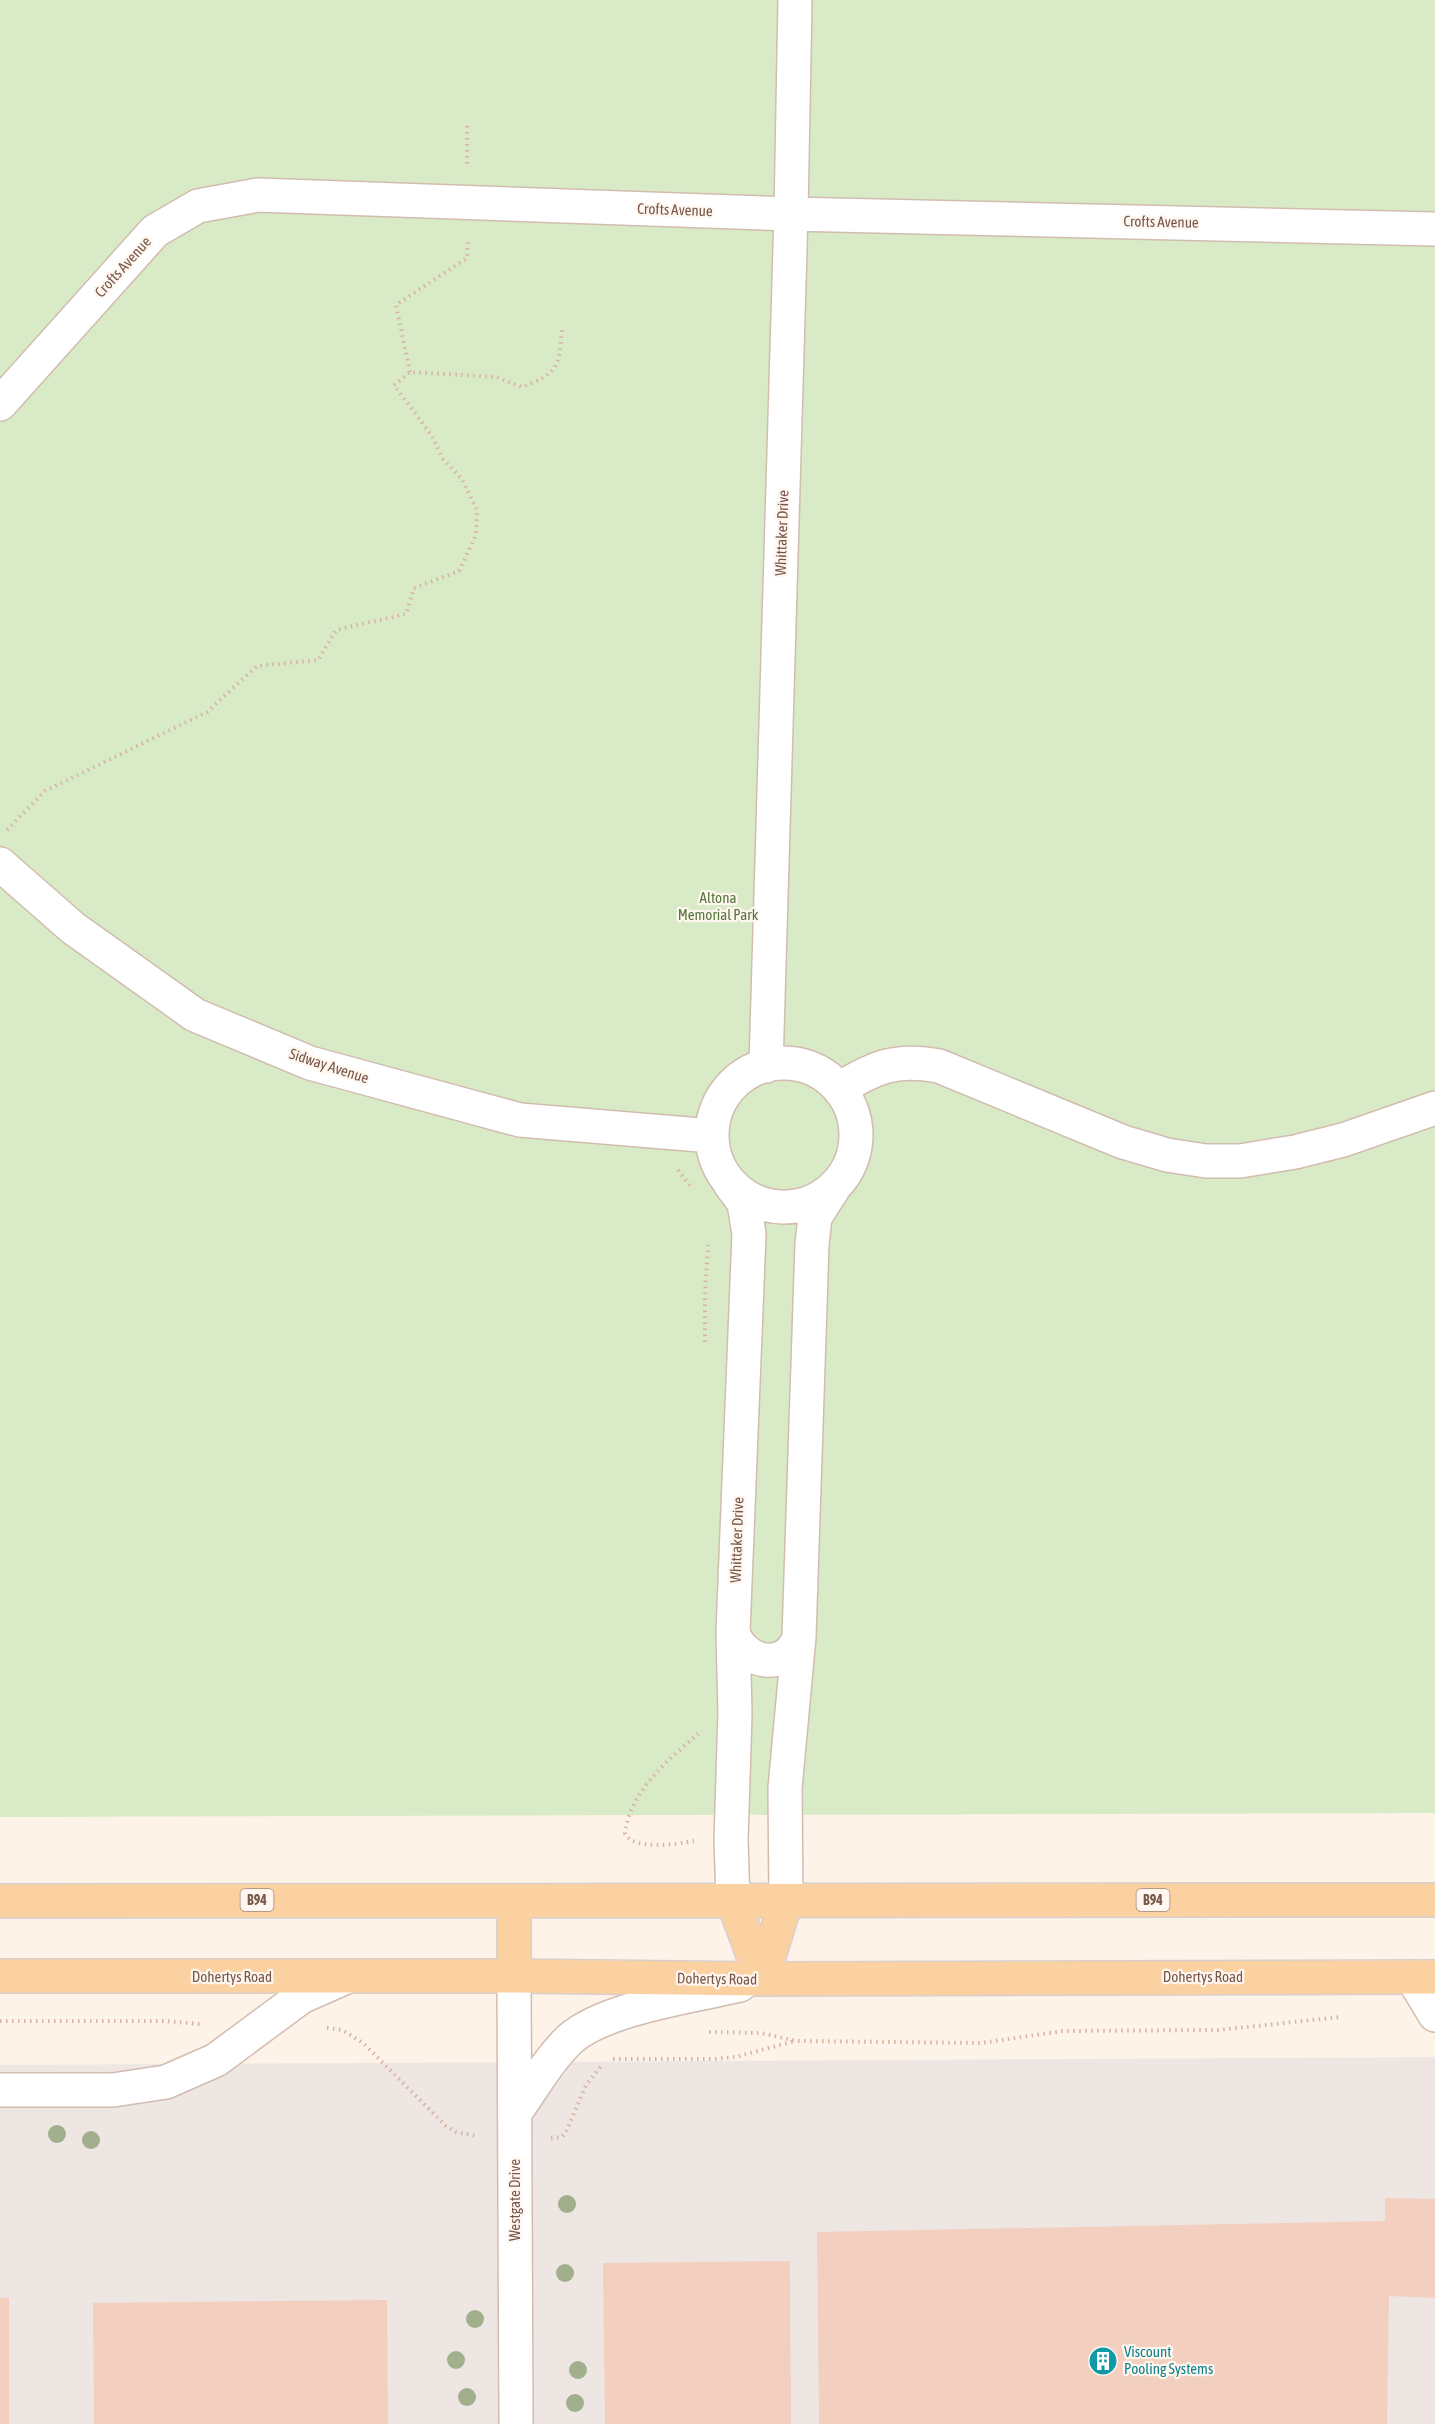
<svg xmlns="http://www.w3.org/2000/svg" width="1435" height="2424" font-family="'Asap Condensed',sans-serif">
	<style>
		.industrial { fill: #eee6e2 }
		.green { fill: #d9ebc6 }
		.building { fill: #f3cfbf }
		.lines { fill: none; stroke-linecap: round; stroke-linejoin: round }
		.minor-casing { stroke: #d2bcb0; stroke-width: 36 }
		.major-casing { stroke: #d9d0cd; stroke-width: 36 }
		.path { stroke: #d8b2a2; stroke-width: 4; stroke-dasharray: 1.5 4.5; stroke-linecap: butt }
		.minor { stroke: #fff; stroke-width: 33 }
		.major { stroke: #fcd1a1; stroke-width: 33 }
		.tree { fill: #a1af8c }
		.labels { text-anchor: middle; stroke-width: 4.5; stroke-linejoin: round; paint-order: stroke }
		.shield { fill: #fff7ef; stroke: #a0877c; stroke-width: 1.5 }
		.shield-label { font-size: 14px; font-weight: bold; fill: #78574b }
		.street-label { font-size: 15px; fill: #78574b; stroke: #fff7ef }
		.park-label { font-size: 15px; fill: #567840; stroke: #fff7ef }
		.culture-label { font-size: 15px; fill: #0d838f; stroke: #fff7ef; text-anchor: start }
	</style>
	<rect width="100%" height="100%" fill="#fdf3e8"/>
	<path class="industrial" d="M 1435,2057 L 1435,2424 L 0,2424 L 0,2065 Z"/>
	<path class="green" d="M 0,0 L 1435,0 L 1435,1813 L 0,1817 Z"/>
	<path class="building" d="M 1385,2198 L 1435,2199 L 1435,2298 L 1389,2296 L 1387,2424 L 819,2424 L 817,2232 L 1385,2221 Z
		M 790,2261 L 791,2424 L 605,2424 L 603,2263 Z
		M 0,2298 L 9,2298 L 9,2424 L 0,2424 Z
		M 387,2300 L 388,2424 L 94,2424 L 93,2303 Z"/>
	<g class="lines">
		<g class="minor-casing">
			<path id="minor" d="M 0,404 L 155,231 L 198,206 L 258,195 L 791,214 L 1435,229
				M 0,864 L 73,928 L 195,1015 L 310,1063 L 520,1120 L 712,1136
				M712 1135a72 72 0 1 1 144 0a72 72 0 1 1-144 0Z
				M 766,1066 L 791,214 L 795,0
				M 839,1089 C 875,1067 896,1058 939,1066 L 1123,1142 L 1167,1155 L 1206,1161 L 1240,1161 L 1295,1152 L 1343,1140 L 1435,1108
				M 730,1184 L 744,1203 L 749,1234 L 733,1632 L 735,1714 L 731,1840 L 733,1901
				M 733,1632 C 743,1665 788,1672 799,1637
				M 786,1901 L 785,1788 L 799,1637 L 812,1244 L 815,1217 L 833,1189
				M 514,1976 L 516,2424
				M 1412,1977 L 1435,2015
				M 0,2090 L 113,2090 L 166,2082 L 216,2060 L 301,1997 L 344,1978
				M 515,2113 C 532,2089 548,2060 570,2039 C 605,2008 693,1996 740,1985"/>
		</g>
		<g class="major-casing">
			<path id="major" d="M 0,1901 L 1435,1900
				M 733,1901 L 762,1979
				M 0,1976 L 514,1976 L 762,1979 L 1435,1977
				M 514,1976 L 514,1902
				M 762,1979 L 786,1901"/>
		</g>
		<path class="path" d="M 467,126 L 467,165
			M 410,372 L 396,305 L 467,258 L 468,238
			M 7,830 L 45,791 L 207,712 L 257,666 L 318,660 L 336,630 L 406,614 L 414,588 L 459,571 L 476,535 L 477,510 L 462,479 L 443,459 L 432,436 L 394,385 L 410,372 L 497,377 L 522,387 C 558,373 559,368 562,330
			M 678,1170 L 692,1188
			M 705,1342 L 705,1295 L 708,1245
			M 694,1841 C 677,1844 632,1851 625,1833 C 630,1791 668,1760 698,1734
			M 0,2021 L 165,2021 L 200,2024
			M 327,2028 L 342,2030 L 363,2043 L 446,2126 L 456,2132 L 477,2136
			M 709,2032 L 761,2033 L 797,2041 L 981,2043 L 1063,2031 L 1218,2030 L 1341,2017
			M 613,2059 L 714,2059 L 735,2057 L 795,2041
			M 551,2138 L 562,2137 L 566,2132 L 586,2085 L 602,2065"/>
		<use href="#minor" class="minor"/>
		<use href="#major" class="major"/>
	</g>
	<g class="tree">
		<circle cx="57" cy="2134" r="9"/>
		<circle cx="91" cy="2140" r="9"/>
		<circle cx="567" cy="2204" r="9"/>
		<circle cx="565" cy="2273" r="9"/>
		<circle cx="475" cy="2319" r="9"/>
		<circle cx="456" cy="2360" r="9"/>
		<circle cx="578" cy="2370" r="9"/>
		<circle cx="467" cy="2397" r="9"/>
		<circle cx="575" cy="2403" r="9"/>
	</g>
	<defs>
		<g id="building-disc" transform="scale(1.5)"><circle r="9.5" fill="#0f9aa8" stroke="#fff7ef"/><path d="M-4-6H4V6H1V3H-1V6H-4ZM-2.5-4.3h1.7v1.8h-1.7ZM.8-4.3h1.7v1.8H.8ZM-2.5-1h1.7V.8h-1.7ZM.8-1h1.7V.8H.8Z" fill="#fff"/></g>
	</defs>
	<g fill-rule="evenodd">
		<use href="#building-disc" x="1103" y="2361"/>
	</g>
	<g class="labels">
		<g class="shield">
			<rect x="240.5" y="1889" width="33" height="22" rx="4.5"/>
			<rect x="1136.5" y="1889" width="33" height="22" rx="4.5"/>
		</g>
		<g class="shield-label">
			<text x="257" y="1905">B94</text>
			<text x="1153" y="1905">B94</text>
		</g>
		<g class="street-label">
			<text transform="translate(675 210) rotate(2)" y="5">Crofts Avenue</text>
			<text transform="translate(1161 222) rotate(1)" y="5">Crofts Avenue</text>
			<text transform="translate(123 267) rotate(-48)" y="5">Crofts Avenue</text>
			<text transform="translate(782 533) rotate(-88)" y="5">Whittaker Drive</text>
			<text transform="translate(329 1066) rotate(18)" y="5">Sidway Avenue</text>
			<text transform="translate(737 1540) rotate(-88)" y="5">Whittaker Drive</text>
			<text x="232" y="1982">Dohertys Road</text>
			<text x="1203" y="1982">Dohertys Road</text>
			<text transform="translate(717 1979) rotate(1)" y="5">Dohertys Road</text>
			<text transform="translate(515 2200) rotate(-90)" y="5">Westgate Drive</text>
		</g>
		<g class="park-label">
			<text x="718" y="903">Altona<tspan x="718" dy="17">Memorial Park</tspan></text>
		</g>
		<g class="culture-label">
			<text x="1124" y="2357">Viscount<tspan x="1124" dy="17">Pooling Systems</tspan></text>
		</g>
	</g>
</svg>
